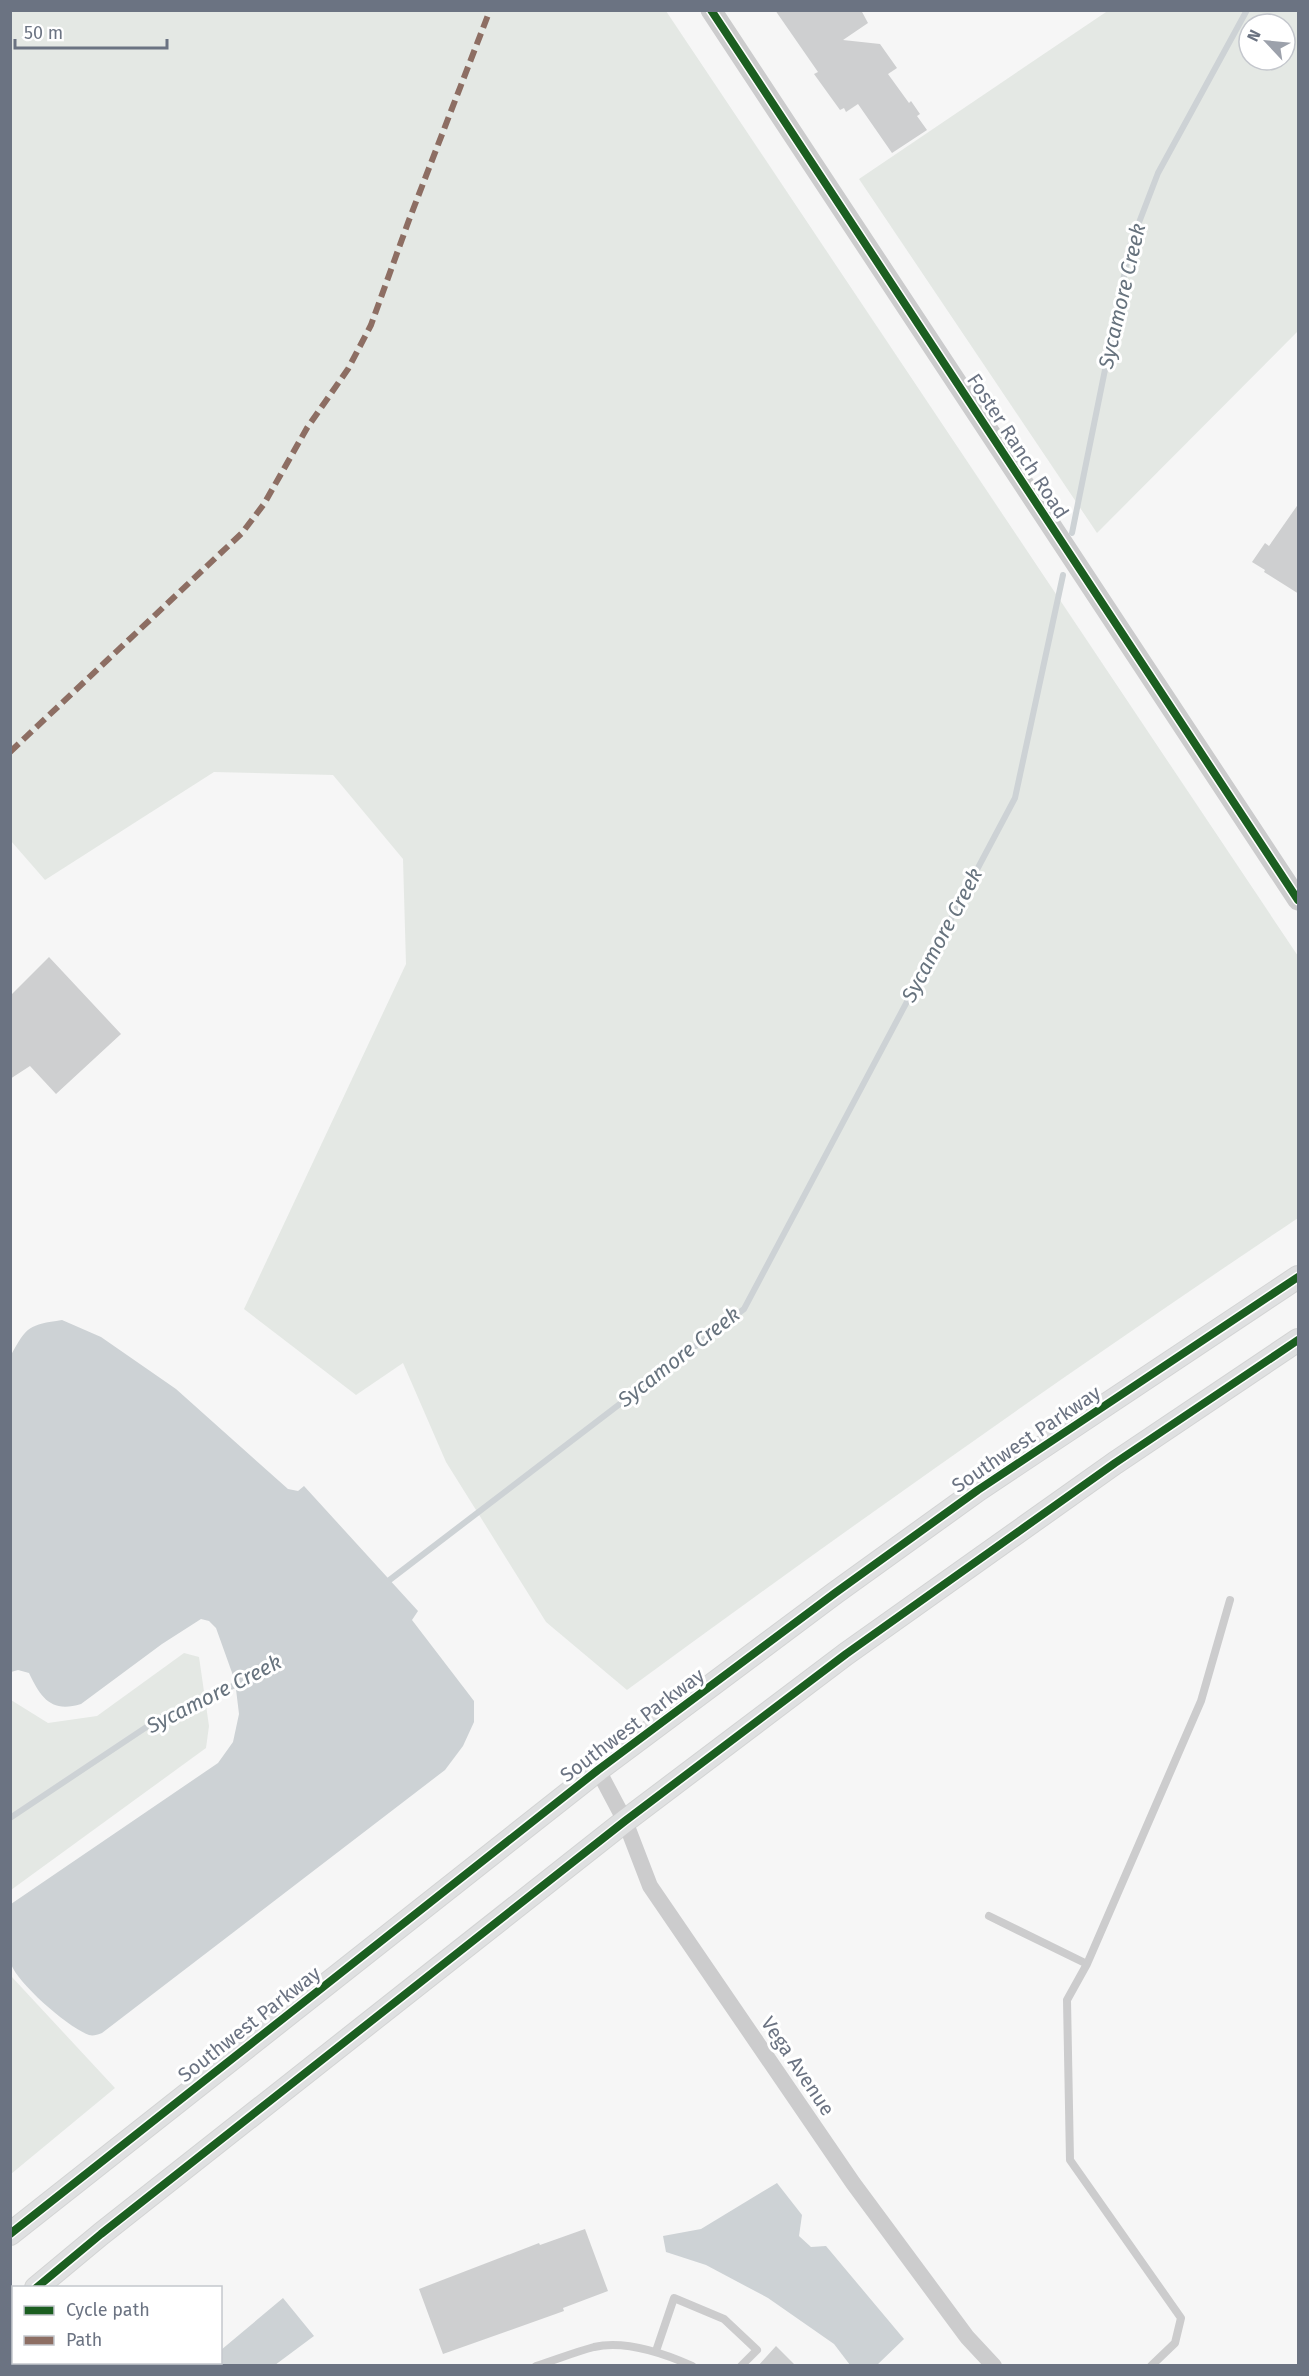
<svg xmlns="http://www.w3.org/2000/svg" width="1309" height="2376" font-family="'Fira Sans',sans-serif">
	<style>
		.green { fill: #e4e8e4; fill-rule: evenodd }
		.water { fill: #cdd2d5 }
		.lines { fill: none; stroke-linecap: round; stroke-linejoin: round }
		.stream { stroke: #cdd2d5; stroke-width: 6 }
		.building { fill: #cecfd0 }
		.secondary-casing { stroke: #d3d4d4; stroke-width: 24 }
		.service { stroke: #cccccd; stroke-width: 8 }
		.minor { stroke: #cccccd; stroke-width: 16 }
		.tertiary { stroke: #cccccd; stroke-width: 21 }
		.secondary { stroke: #dfe0e1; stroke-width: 22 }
		.quiet { stroke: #8d6e63; stroke-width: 6; stroke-dasharray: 12 6; stroke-linecap: butt }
		.cycleway-casing { stroke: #fff; stroke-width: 11 }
		.cycleway { stroke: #1b5e20; stroke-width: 8 }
		.labels { text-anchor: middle; stroke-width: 6; stroke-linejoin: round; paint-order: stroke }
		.street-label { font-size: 20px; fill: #6b7382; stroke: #fff }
		.water-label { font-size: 21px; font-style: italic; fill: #67737e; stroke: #fff }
	</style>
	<rect width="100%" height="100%" fill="#f6f6f6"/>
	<path class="green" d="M 1109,10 L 1298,11 L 1298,331 L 1097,533 L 859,179 ZM 1249,24 L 1285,24 L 1285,60 L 1249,60 Z
		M 10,11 L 666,11 L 1298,956 L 1298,1218 C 1071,1370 848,1528 627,1690 L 546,1622 L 446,1462 L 403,1363 L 356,1395 L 244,1309 L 406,964 L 403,859 L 333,775 L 214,772 L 45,880 L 11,841 Z
		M 184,1653 L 199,1657 L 209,1726 L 206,1748 L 11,1890 L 11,1700 L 48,1723 L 97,1716 Z
		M 11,1976 L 115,2088 L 11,2174 Z"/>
	<path class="water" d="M 62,1320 L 101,1337 L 176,1389 L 288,1489 L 298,1491 L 304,1486 L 418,1611 L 412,1620 L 474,1701 L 474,1722 L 463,1746 L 445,1770 L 102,2033 C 97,2035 93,2036 89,2035 C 69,2028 18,1984 11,1964 C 7,1954 10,1917 11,1904 L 218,1763 L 233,1742 L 239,1714 L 235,1681 L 216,1628 L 209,1621 L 201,1619 L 162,1644 L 81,1704 C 51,1713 41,1698 29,1673 L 18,1670 L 11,1672 L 11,1355 C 27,1326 29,1325 62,1320 Z
		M 777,2183 L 802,2215 L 799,2236 L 811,2247 L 826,2246 L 904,2339 L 877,2365 L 850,2365 L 834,2344 L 768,2298 L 706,2265 L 666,2252 L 663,2236 L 701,2229 Z
		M 283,2298 L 314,2336 L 275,2365 L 202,2365 L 206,2363 L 220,2362 L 221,2350 Z"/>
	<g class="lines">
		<path class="stream" d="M 1072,533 L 1130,246 L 1158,173 L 1247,10
			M 383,1585 L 744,1309 L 1015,798 L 1063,575
			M 10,1818 L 160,1718 L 242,1682"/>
	</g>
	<path class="building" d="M 775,10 L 861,10 L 868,23 L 843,40 L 880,44 L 897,68 L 888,74 L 909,103 L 911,101 L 920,114 L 917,116 L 927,130 L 892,153 L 858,104 L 846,112 L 844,108 L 840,110 L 814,74 L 818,72 Z
		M 1299,503 L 1299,594 L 1264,572 L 1265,570 L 1252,562 L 1265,543 L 1269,546 Z
		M 49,957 L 121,1034 L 56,1094 L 30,1066 L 10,1079 L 10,996 Z
		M 585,2229 L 608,2291 L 563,2308 L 564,2311 L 443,2354 L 419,2289 L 539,2243 L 540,2245 Z
		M 776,2346 L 796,2366 L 758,2366 Z"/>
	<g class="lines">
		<g class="secondary-casing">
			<path id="secondary" d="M 10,2234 L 598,1770 L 835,1593 L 978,1490 L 1298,1277
				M 36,2288 L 101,2234 L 625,1821 L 846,1654 L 1115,1463 L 1298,1340
				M 10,2308 L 14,2306"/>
		</g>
		<path class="service" d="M 989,1916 L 1087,1964
			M 656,2351 L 674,2298 L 724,2319 L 757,2350 L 741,2366
			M 536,2366 C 555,2360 575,2352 594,2347 C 626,2340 663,2353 692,2366
			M 1151,2366 L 1175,2343 L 1181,2318 L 1070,2160 L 1067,2000 L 1087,1964 L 1201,1701 L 1230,1600"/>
		<path class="minor" d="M 598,1770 L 625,1821 L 650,1886 L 853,2183 L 967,2337 L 994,2366"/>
		<path class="tertiary" d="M 711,10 L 1298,900"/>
		<use href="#secondary" class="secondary"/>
		<path class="quiet" d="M 10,752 L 242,533 L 264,504 L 307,428 L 348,369 L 371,325 L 409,220 L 490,10"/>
		<g class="cycleway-casing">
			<path id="cycleway" d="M 711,10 L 1298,900
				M 10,2234 L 598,1770 L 835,1593 L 978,1490 L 1298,1277
				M 36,2288 L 101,2234 L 625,1821 L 846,1654 L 1115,1463 L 1298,1340"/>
		</g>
		<use href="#cycleway" class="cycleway"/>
	</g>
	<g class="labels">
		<g class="street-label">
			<text transform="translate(1018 446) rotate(57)" y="7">Foster Ranch Road</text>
			<text transform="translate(1026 1439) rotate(-34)" y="7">Southwest Parkway</text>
			<text transform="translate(632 1725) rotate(-37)" y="7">Southwest Parkway</text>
			<text transform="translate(249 2024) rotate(-38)" y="7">Southwest Parkway</text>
			<text transform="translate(798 2066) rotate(56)" y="7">Vega Avenue</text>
		</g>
		<g class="water-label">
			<text transform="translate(1122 296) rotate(-77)" y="7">Sycamore Creek</text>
			<text transform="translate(942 935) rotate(-62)" y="7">Sycamore Creek</text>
			<text transform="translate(679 1357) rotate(-38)" y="7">Sycamore Creek</text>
			<text transform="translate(214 1694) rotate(-27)" y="7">Sycamore Creek</text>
		</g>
	</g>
	<rect width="1309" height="2376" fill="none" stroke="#6b7382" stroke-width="24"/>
	<rect x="12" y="2286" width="210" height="78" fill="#ffffff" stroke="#c4c7cd" stroke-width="1.5"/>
	<rect x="24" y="2306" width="30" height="9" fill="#1b5e20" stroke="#c4c7cd" stroke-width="1.5"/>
	<text x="66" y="2316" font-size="18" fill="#6b7382">Cycle path</text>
	<rect x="24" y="2336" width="30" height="9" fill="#8d6e63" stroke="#c4c7cd" stroke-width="1.5"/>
	<text x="66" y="2346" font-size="18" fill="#6b7382">Path</text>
	<g transform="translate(1267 42) rotate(296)"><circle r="28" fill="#ffffff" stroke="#c4c7cd" stroke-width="1.5"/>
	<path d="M0-4.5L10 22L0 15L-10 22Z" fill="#9ca1ab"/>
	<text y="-9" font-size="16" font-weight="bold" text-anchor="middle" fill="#6b7382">N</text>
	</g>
	<path d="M15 39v9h152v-9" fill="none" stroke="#6b7382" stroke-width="3"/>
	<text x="24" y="39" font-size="18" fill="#6b7382" stroke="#ffffff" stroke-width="4.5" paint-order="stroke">50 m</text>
</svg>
